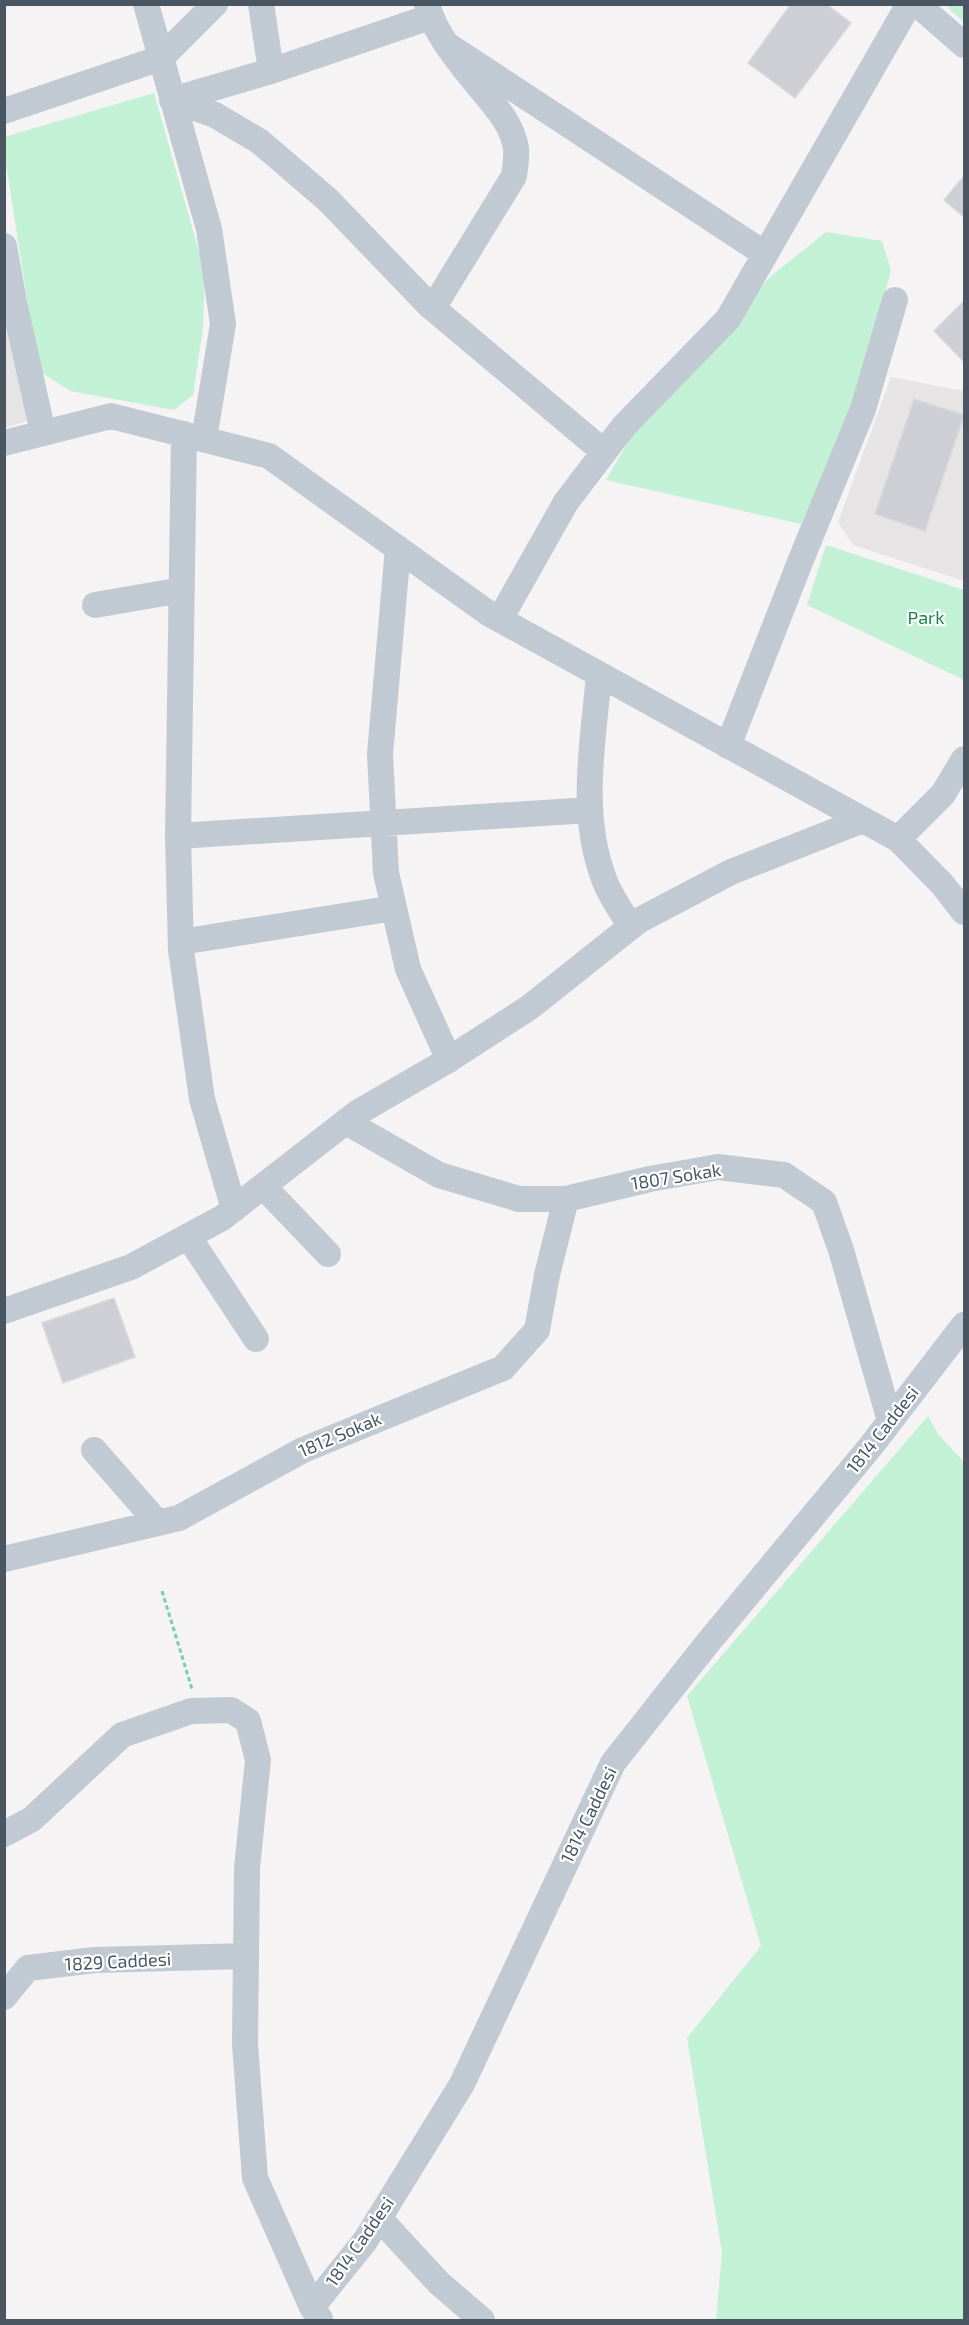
<svg xmlns="http://www.w3.org/2000/svg" width="969" height="2325" font-family="'Exo 2',sans-serif">
	<style>
		.education { fill: #e6e4e5 }
		.green { fill: #c3f1d5 }
		.building { fill: #cdcfd5; stroke: #d7d9de; stroke-width: 1.5 }
		.lines { fill: none; stroke-linecap: round; stroke-linejoin: round }
		.path { stroke: #7ad0a6; stroke-width: 3; stroke-dasharray: 4.5 3; stroke-linecap: butt }
		.minor { stroke: #c1cad2; stroke-width: 26 }
		.labels { text-anchor: middle; stroke-width: 4.5; stroke-linejoin: round; paint-order: stroke }
		.park-label { font-size: 18px; fill: #17864f; stroke: #fff }
		.street-label { font-size: 18px; fill: #4a5661; stroke: #fff }
	</style>
	<rect width="100%" height="100%" fill="#f5f3f3"/>
	<path class="education" d="M 4,305 L 27,421 L 5,428 L 4,428 Z
		M 891,377 L 964,391 L 964,581 L 853,545 L 838,522 Z"/>
	<path class="green" d="M 948,5 L 964,5 L 964,22 L 949,9 Z
		M 154,93 L 205,273 L 203,328 L 193,395 L 174,410 L 70,391 L 38,370 L 5,157 L 4,137 Z
		M 826,232 L 882,241 L 891,270 L 857,405 L 801,524 L 606,480 L 634,432 L 770,277 Z
		M 826,545 L 964,590 L 964,680 L 807,605 Z
		M 928,1416 L 938,1434 L 964,1462 L 964,2320 L 716,2320 L 722,2253 L 687,2038 L 761,1946 L 687,1696 Z"/>
	<path class="building" d="M 791,4 L 826,4 L 851,23 L 795,98 L 748,63 Z
		M 964,176 L 964,217 L 944,200 Z
		M 964,301 L 964,362 L 934,331 Z
		M 914,399 L 964,415 L 925,531 L 875,514 Z
		M 114,1298 L 135,1357 L 63,1383 L 42,1323 Z"/>
	<g class="lines">
		<path class="path" d="M 162,1591 L 192,1689"/>
		<path class="minor" d="M 146,4 L 209,229 L 223,324 L 204,439
			M 261,4 L 271,71
			M 427,4 C 434,33 462,66 481,89 C 496,107 512,124 516,148 C 517,158 515,167 514,176 L 433,308
			M 917,4 L 964,45
			M 449,46 L 765,254
			M 172,100 L 215,115 L 259,141 L 328,200 L 429,305 L 604,452
			M 172,100 L 271,71 L 430,17
			M 4,111 L 161,58 L 215,4
			M 4,246 L 14,302 L 43,433
			M 184,434 L 178,836 L 181,950 L 202,1099 L 234,1209
			M 4,443 L 111,416 L 269,456 L 488,613 L 898,839 L 942,884 L 964,912
			M 398,548 L 380,754 L 386,873 L 408,969 L 449,1060
			M 95,605 L 182,590
			M 500,619 L 566,502 L 624,426 L 728,319 L 909,4
			M 599,675 C 593,743 579,813 604,879 C 610,896 622,912 631,927
			M 728,746 L 802,557 L 863,409 L 895,300
			M 178,836 L 590,810
			M 898,839 L 943,794 L 964,759
			M 181,942 L 394,908
			M 346,1122 L 439,1175 L 519,1199 L 566,1199 L 650,1179 L 718,1167 L 784,1175 L 824,1202 L 841,1250 L 890,1421
			M 263,1186 L 328,1254
			M 188,1236 L 256,1339
			M 4,1311 L 131,1267 L 222,1218 L 357,1113 L 445,1062 L 530,1007 L 638,921 L 731,872 L 863,820
			M 94,1450 L 158,1523
			M 4,1559 L 179,1518 L 303,1450 L 503,1368 L 537,1330 L 547,1275 L 566,1199
			M 4,1834 L 32,1819 L 122,1735 L 191,1711 L 231,1710 L 248,1721 L 258,1760 L 247,1868 L 245,2044 L 255,2178 L 312,2307 L 320,2319
			M 4,1997 L 28,1968 L 95,1960 L 246,1956
			M 379,2218 L 439,2283 L 482,2320
			M 312,2307 L 365,2241 L 462,2084 L 613,1763 L 706,1645 L 871,1446 L 964,1325"/>
	</g>
	<g class="labels">
		<g class="park-label">
			<text x="926" y="624">Park</text>
		</g>
		<g class="street-label">
			<text transform="translate(676 1177) rotate(-9)" y="6">1807 Sokak</text>
			<text transform="translate(883 1430) rotate(-52)" y="6">1814 Caddesi</text>
			<text transform="translate(340 1435) rotate(-23)" y="6">1812 Sokak</text>
			<text transform="translate(589 1815) rotate(-64)" y="6">1814 Caddesi</text>
			<text transform="translate(118 1962) rotate(-3)" y="6">1829 Caddesi</text>
			<text transform="translate(360 2242) rotate(-55)" y="6">1814 Caddesi</text>
		</g>
	</g>
	<rect width="969" height="2325" fill="none" stroke="#4a5661" stroke-width="12"/>
</svg>
